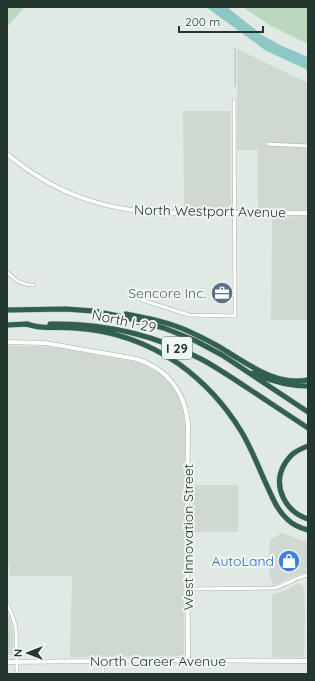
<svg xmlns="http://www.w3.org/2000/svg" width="315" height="681" font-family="Quicksand,sans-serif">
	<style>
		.built { fill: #cfd9d2 }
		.green { fill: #bbd8be }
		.water { fill: #8ec8c6 }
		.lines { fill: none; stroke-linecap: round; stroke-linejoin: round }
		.stream { stroke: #8ec8c6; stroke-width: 1 }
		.street-casing { stroke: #a4b0a9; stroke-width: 4 }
		.secondary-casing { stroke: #a1b3a9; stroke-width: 5 }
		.highway-casing { stroke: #bdc3c0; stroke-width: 6 }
		.street { stroke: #fff; stroke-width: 3 }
		.secondary { stroke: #fff; stroke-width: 4 }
		.highway { stroke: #32604e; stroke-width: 5 }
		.labels { text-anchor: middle; stroke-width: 4; stroke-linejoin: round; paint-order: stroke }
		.shield { fill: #f0f6f2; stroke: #607069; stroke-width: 1 }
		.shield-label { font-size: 13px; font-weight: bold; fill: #23372e }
		.street-label { font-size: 14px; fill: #23372e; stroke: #f0f6f2 }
		.service-label { font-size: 14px; fill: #4e5e75; stroke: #f0f6f2; text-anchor: end }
		.shop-label { font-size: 14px; fill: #366cbe; stroke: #f0f6f2; text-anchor: end }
	</style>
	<rect width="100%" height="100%" fill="#e0e9e3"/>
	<path class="built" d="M 237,49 L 308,83 L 308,210 L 258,210 L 258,150 L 237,150 Z
		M 183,111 L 231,111 L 231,210 L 184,210 Z
		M 308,216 L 308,320 L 271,320 L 272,217 Z
		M 7,346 L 38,346 L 60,348 L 120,359 L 140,363 L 156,370 L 165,378 L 177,393 L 184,414 L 186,432 L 184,494 L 184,656 L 70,657 L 72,576 L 9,576 L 9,564 L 7,561 Z
		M 191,485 L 238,485 L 238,532 L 191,532 Z
		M 282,533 L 298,539 L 308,542 L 308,573 L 300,574 L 273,586 L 269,573 L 270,540 Z
		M 299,583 L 304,587 L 305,612 L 304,657 L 272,657 L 272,594 L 284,591 Z
		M 7,611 L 13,627 L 13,655 L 7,655 Z"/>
	<path class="green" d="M 7,7 L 25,7 L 7,27 Z
		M 243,7 L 308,7 L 308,44 L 271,26 Z"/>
	<path class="water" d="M 206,7 L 227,7 L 262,35 L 282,46 L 308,57 L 308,70 L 292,63 L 265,50 Z"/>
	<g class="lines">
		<path class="stream" d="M 235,48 L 235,86"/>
		<g class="street-casing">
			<path id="street" d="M 268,144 L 308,146
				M 7,272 C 15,280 22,285 33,285
				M 142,300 L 189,315 L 235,316 L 234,101
				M 188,589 L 275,588 C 287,585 296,577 308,575
				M 7,603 L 13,618 L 16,628 L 17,674
				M 103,674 L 103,661"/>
		</g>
		<g class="secondary-casing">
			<path id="secondary" d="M 7,154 C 54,193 102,210 163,213 L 308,213
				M 7,342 L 45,343 L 137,359 C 168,369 186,393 188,426 L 187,508 L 188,660
				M 7,662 L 103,661 L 164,660 L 308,661"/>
		</g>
		<g class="highway-casing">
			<path id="highway" d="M 7,310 L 66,309 L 93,311 L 124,317 L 164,328 L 194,340 L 222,355 L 308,412
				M 126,314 C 147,318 168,322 188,331 C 201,337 214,343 226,351 C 251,366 277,386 308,380
				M 26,324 C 31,325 36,327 41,327 C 52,328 63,327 74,328 C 112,330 148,343 179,364 C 204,382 225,405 241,431 C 252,449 259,469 268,488 C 273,499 278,511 287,519 C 293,525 300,528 308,530
				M 50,324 C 103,323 156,335 203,360 C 219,369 234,379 249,389 C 269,402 288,415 308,428
				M 7,325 L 28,324
				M 253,373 C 271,381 288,386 308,386
				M 308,446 C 303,448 298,450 294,453 C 290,456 287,460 284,465 C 272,487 286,512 308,519"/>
		</g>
		<use href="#street" class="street"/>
		<use href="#secondary" class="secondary"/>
		<use href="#highway" class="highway"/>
	</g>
	<defs>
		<g id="office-disc" transform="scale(1.15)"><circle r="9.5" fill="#5c6f8a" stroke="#f0f6f2"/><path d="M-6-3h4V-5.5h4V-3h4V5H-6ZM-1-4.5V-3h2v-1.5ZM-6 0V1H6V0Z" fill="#fff"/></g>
		<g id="shop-disc" transform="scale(1.15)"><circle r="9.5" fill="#3f7fe0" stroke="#f0f6f2"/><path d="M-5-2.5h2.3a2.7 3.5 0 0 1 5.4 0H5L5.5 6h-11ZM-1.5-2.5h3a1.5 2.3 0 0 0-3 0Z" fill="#fff"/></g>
	</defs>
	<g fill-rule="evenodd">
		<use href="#office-disc" x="222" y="293"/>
		<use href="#shop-disc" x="289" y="561"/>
	</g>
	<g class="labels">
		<rect class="shield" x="162" y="337" width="30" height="22" rx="3"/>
		<g class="shield-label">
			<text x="177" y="353">I 29</text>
		</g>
		<g class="street-label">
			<text transform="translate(210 211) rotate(1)" y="5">North Westport Avenue</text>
			<text transform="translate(124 321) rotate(12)" y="5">North I-29</text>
			<text transform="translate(188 537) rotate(-90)" y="5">West Innovation Street</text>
			<text x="158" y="666">North Career Avenue</text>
		</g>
		<g class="service-label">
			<text x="206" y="298">Sencore Inc.</text>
		</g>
		<g class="shop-label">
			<text x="274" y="566">AutoLand</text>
		</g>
	</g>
	<rect width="315" height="681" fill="none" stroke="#23372e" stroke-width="16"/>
	<g transform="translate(28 653) rotate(270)" stroke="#f0f6f2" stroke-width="3" paint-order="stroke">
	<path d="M0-3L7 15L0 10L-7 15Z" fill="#23372e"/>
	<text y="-6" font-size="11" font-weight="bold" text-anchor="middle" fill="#23372e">N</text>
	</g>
	<path d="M179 26v6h84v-6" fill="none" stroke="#23372e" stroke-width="2"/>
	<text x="185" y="26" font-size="12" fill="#23372e" stroke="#f0f6f2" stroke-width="3" paint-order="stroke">200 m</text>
</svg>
